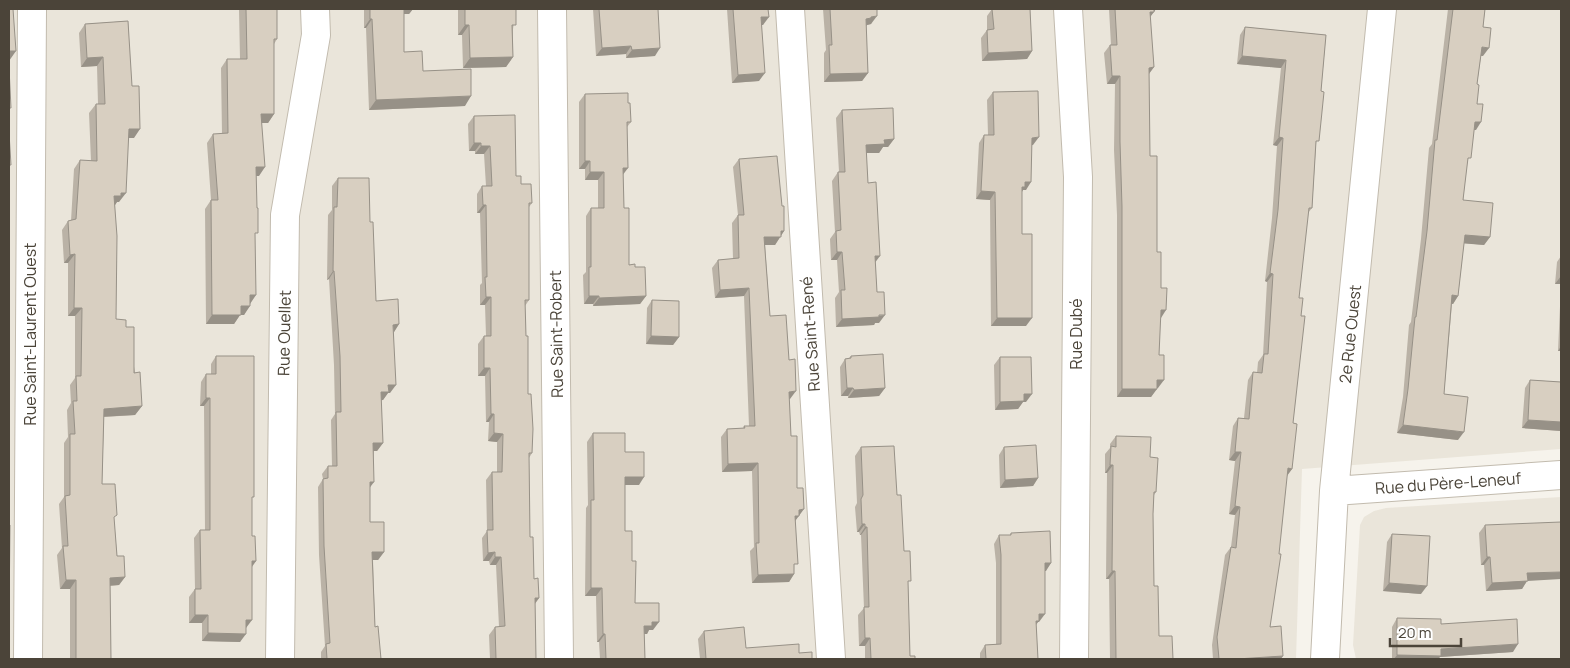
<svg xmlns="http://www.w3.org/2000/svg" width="1570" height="668" font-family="Manrope,sans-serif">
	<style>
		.residential { fill: #eae5da }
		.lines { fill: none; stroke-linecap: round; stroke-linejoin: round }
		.minor-casing { stroke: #c2bbae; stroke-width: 30 }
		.minor { stroke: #fff; stroke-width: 28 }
		.wall { fill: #bab2a6 }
		.shaded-wall { fill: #979187 }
		.building { fill: #d8cfc1; stroke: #979187 }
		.labels { text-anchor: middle; stroke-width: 4; stroke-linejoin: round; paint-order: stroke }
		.street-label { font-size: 16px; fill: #4b4439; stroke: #fff }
	</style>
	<rect width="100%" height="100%" fill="#f6f3ec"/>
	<path class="residential" d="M 9,9 L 1561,9 L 1561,449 L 1302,469 L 1296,659 L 9,659 Z
		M 1561,497 L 1561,659 L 1356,659 L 1353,645 L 1360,525 L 1364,517 L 1374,511 L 1386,508 Z"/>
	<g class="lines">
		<g class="minor-casing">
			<path id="minor" d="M 552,9 L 559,659
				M 790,9 L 831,659
				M 1068,9 L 1078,177 L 1074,659
				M 1334,491 L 1561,475
				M 28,659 L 32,9
				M 280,659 L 285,215 L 316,35 L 315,9
				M 1325,659 L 1334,491 L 1382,9"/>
		</g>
		<use href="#minor" class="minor"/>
	</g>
	<path class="wall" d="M 239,9 L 277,9 L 277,39 L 274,44 L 274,114 L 268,123 L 262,123 L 259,176 L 256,176 L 255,237 L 250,303 L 244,315 L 240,315 L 234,324 L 206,324 L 205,209 L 211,200 L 207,143 L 213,134 L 222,134 L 221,68 L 227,59 L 240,59 Z
		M 364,9 L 413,9 L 409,14 L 404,14 L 404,52 L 423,71 L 465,106 L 369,110 L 366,28 L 364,28 Z
		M 458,9 L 516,9 L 513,29 L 513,57 L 506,67 L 463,68 L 462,35 L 458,35 Z
		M 593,9 L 658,9 L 655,56 L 626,58 L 626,54 L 596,56 Z
		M 727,9 L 768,9 L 763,25 L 762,25 L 759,81 L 732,83 Z
		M 823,9 L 877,9 L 871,24 L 867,25 L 866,26 L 868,73 L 862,81 L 824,82 L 824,53 L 826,50 Z
		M 992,9 L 1030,9 L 1032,51 L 1027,59 L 982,61 L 981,38 L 987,30 L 987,16 Z
		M 1109,9 L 1156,9 L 1150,17 L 1154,67 L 1149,74 L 1150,156 L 1157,252 L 1160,318 L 1158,388 L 1157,388 L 1151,397 L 1117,397 L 1117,215 L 1114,150 L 1115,84 L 1107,84 L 1104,53 L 1110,45 L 1111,45 Z
		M 1448,9 L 1485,9 L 1483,27 L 1483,56 L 1481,56 L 1477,84 L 1476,130 L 1474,130 L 1467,164 L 1463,200 L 1490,237 L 1484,245 L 1464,243 L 1458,296 L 1453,304 L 1452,304 L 1444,394 L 1458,440 L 1397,433 L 1403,397 L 1409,325 L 1411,322 L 1421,239 L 1429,148 L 1432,144 Z
		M 128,21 L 134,138 L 128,138 L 119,202 L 117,202 L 115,205 L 116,319 L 126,327 L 142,406 L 135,415 L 104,417 L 102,484 L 114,519 L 117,556 L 125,577 L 119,585 L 110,586 L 111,659 L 70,659 L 70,589 L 60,589 L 57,555 L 62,548 L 59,504 L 64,497 L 64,443 L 68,437 L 67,410 L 71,403 L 70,385 L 75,378 L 75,316 L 68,316 L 68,263 L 64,263 L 62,230 L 68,221 L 71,221 L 74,169 L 80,160 L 91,161 L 89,113 L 96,104 L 98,104 L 97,66 L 81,67 L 79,33 L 85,24 Z
		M 1245,27 L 1326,35 L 1316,145 L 1312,208 L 1308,213 L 1299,298 L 1293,423 L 1292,469 L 1287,476 L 1270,627 L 1281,659 L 1213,659 L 1212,645 L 1225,555 L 1231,547 L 1235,515 L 1229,514 L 1235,461 L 1229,460 L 1233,426 L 1238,418 L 1244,418 L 1248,380 L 1253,372 L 1257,373 L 1258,362 L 1263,355 L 1267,282 L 1265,281 L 1272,218 L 1277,146 L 1273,145 L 1281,68 L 1237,64 L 1240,35 Z
		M 993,92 L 1033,145 L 1032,145 L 1026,190 L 1023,190 L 1022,192 L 1022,234 L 1026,326 L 991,326 L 990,200 L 976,199 L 979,143 L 984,135 L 988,135 L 987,100 Z
		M 585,94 L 628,103 L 631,122 L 627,127 L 623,175 L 624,208 L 629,265 L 635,267 L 646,296 L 640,304 L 593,306 L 593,304 L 584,304 L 583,275 L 586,272 L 586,216 L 591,208 L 598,208 L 598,180 L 585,180 L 585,169 L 579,169 L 579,102 Z
		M 842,110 L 894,139 L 888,147 L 883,147 L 879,153 L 866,153 L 868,183 L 875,262 L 879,323 L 875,323 L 874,325 L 836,327 L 835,298 L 839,292 L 837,260 L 831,260 L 830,239 L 835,232 L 832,181 L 838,172 L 839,172 L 836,118 Z
		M 474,116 L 521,184 L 532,203 L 529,207 L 529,300 L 525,306 L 528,394 L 532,453 L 529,458 L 530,537 L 534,579 L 539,598 L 535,604 L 536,659 L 490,659 L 489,635 L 495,627 L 499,627 L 496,565 L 490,565 L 489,561 L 483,561 L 482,538 L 487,531 L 486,480 L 492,472 L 497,472 L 497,442 L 488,441 L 489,422 L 486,422 L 485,376 L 478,376 L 478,344 L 484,336 L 486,336 L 485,305 L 480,305 L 480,285 L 482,283 L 480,213 L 477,213 L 477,194 L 482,186 L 486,186 L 484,154 L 475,154 L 475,151 L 469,151 L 468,124 Z
		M 739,159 L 784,231 L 775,245 L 765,245 L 770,316 L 790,399 L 789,399 L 795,521 L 794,574 L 789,582 L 752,583 L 750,551 L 754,547 L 752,471 L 722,472 L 721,437 L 727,429 L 743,428 L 744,426 L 749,426 L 744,296 L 715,298 L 712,268 L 718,260 L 733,259 L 732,223 L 738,215 L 733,167 Z
		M 338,178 L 370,222 L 376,301 L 399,324 L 394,332 L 390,393 L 388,393 L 383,400 L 381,400 L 383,443 L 377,451 L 374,451 L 370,488 L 370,522 L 384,552 L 378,560 L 373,560 L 375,627 L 381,659 L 321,659 L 321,652 L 325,646 L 319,555 L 318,487 L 323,479 L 322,474 L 328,466 L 332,466 L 331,420 L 335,414 L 334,365 L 329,279 L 327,280 L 328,215 L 332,210 L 332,186 Z
		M 1561,256 L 1561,351 L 1558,351 L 1561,284 L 1555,284 L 1557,262 Z
		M 652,300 L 679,337 L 673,345 L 646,344 L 647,308 Z
		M 216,356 L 252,501 L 252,536 L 256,561 L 252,567 L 246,628 L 240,642 L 202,641 L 202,623 L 189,623 L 189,597 L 195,589 L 194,538 L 200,530 L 205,530 L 204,406 L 200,406 L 201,382 L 206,374 L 211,374 L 211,364 Z
		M 851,356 L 885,388 L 879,396 L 848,398 L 848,396 L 841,396 L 840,367 L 845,359 L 849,358 Z
		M 1000,357 L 1026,402 L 1023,402 L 1018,409 L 995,410 L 994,365 Z
		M 1530,380 L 1561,382 L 1561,431 L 1522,428 L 1525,388 Z
		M 593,433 L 625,452 L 639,485 L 625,485 L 625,531 L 632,561 L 635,603 L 653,630 L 649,630 L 647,634 L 644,634 L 645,659 L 600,659 L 599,642 L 597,642 L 596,596 L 585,596 L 586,508 L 588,505 L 587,442 Z
		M 1116,436 L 1150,457 L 1156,492 L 1154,495 L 1153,514 L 1154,586 L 1159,636 L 1173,659 L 1110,659 L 1109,579 L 1106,579 L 1107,473 L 1105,473 L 1105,454 L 1110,448 L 1110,444 Z
		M 861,447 L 897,495 L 908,585 L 910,656 L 915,659 L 865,659 L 865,646 L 859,646 L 858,615 L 864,608 L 861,535 L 860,535 L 859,532 L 857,532 L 855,507 L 857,503 L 855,456 Z
		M 1004,447 L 1038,478 L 1033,486 L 1000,488 L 999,455 Z
		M 1485,525 L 1527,581 L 1522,589 L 1486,591 L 1484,565 L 1481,565 L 1479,533 Z
		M 1011,533 L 1051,563 L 1045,571 L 1039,622 L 1038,622 L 1036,625 L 1038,659 L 980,659 L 980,653 L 985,645 L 996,644 L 996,563 L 994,544 L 999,535 L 1010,535 Z
		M 1392,534 L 1421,594 L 1383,591 L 1387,542 Z
		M 1397,618 L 1441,624 L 1513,652 L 1440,657 L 1438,659 L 1392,659 L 1392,627 Z
		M 704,631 L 746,648 L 799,653 L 812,659 L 700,659 L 698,639 Z"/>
	<path class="shaded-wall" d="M 401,9 L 413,9 L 409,14 L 397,14 Z
		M 1151,9 L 1156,9 L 1148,20 Z
		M 877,16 L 871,24 L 867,25 L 866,26 L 866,19 L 871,17 Z
		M 761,17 L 769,17 L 763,25 L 755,25 Z
		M 370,19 L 372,19 L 366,28 L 364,28 Z
		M 465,25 L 469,25 L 462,35 L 458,35 Z
		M 631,46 L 626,54 L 596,56 L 602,48 Z
		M 1482,47 L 1489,48 L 1483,56 L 1476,55 Z
		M 660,48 L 655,56 L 626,58 L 632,50 Z
		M 9,51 L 16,51 L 9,61 Z
		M 1032,51 L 1027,59 L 982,61 L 988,53 Z
		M 1242,56 L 1286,60 L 1281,68 L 1237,64 Z
		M 103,57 L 97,66 L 81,67 L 87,58 Z
		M 513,57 L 506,67 L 463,68 L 470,58 Z
		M 1154,67 L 1148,75 L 1149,68 Z
		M 765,73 L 759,81 L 732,83 L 738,75 Z
		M 868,73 L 862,81 L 824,82 L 830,74 Z
		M 1112,76 L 1120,76 L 1115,84 L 1107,84 Z
		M 471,96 L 465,106 L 369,110 L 376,100 Z
		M 261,114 L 274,114 L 268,123 L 255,123 Z
		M 1475,122 L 1481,122 L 1476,130 L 1469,130 Z
		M 129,129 L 140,129 L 134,138 L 123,138 Z
		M 1039,137 L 1033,145 L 1027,146 L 1032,138 Z
		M 1279,137 L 1283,138 L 1277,146 L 1273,145 Z
		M 894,139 L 888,147 L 883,147 L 879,153 L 860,153 L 866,145 L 884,140 Z
		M 474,143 L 481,143 L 475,151 L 469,151 Z
		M 481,146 L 490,146 L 484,154 L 475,154 Z
		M 585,161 L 590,161 L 585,169 L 579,169 Z
		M 256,167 L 265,167 L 259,176 L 250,176 Z
		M 623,168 L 628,168 L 622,176 Z
		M 590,172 L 604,172 L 598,180 L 585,180 Z
		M 1025,182 L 1031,182 L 1026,190 L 1023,190 L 1019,196 L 1016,195 Z
		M 981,191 L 995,192 L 990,200 L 976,199 Z
		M 121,193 L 126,193 L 119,202 L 117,202 L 115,205 L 108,205 L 114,196 Z
		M 483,205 L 486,205 L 480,213 L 477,213 Z
		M 781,231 L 784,231 L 775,245 L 759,245 L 764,237 Z
		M 1465,235 L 1490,237 L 1484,245 L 1459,243 Z
		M 837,252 L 842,252 L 837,260 L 831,260 Z
		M 75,254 L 68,263 L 64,263 L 70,255 Z
		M 875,256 L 880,256 L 874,264 Z
		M 333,271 L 334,271 L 329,279 L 327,280 Z
		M 1270,273 L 1273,274 L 1267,282 L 1265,281 Z
		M 1561,276 L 1561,284 L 1555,284 Z
		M 749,288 L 744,296 L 715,298 L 720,290 Z
		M 250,295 L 256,295 L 250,304 Z
		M 1452,295 L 1458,296 L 1453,304 L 1447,303 Z
		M 589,296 L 599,296 L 593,304 L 584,304 Z
		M 646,296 L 640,304 L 593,306 L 599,298 Z
		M 486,297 L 491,297 L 485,305 L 480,305 Z
		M 241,306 L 250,306 L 244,315 L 240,315 L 234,324 L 206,324 L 212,315 Z
		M 74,308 L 82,308 L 75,316 L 68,316 Z
		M 1161,310 L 1166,310 L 1161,318 Z
		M 885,315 L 879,323 L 875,323 L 874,325 L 836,327 L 842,319 Z
		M 997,318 L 1032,318 L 1026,326 L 991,326 Z
		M 399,324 L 394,332 L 393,325 Z
		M 651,336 L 679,337 L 673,345 L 646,344 Z
		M 1561,346 L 1561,351 L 1558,351 Z
		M 484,368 L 490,368 L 485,376 L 478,376 Z
		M 1157,380 L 1164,380 L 1158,388 L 1151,388 Z
		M 388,385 L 396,385 L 390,393 L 388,393 L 383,400 L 375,401 L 381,392 Z
		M 847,388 L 853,388 L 848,396 L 841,396 Z
		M 885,388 L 879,396 L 848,398 L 854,390 Z
		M 1122,389 L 1157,389 L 1151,397 L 1117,397 Z
		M 796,391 L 790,399 L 783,400 L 789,392 Z
		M 1024,394 L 1032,394 L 1026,402 L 1023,402 L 1018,409 L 995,410 L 1000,402 Z
		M 206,398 L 210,398 L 204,406 L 200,406 Z
		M 142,406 L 135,415 L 98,417 L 104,409 Z
		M 491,414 L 494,414 L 489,422 L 486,422 Z
		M 1528,420 L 1561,422 L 1561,431 L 1522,428 Z
		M 1403,425 L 1464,432 L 1458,440 L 1397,433 Z
		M 494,433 L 503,434 L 497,442 L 488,441 Z
		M 373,443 L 383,443 L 377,451 L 368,451 Z
		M 1235,452 L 1241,452 L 1235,461 L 1229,460 Z
		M 758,463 L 752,471 L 722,472 L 728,464 Z
		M 1110,465 L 1113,465 L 1107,473 L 1105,473 Z
		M 1288,468 L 1292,469 L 1286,477 Z
		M 625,477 L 644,477 L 639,485 L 620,485 Z
		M 1038,478 L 1033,486 L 1000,488 L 1005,480 Z
		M 370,482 L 374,482 L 368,490 Z
		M 1235,506 L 1240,507 L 1235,515 L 1229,514 Z
		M 804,509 L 793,524 L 789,524 L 799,510 Z
		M 862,524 L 865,524 L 859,532 L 857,532 Z
		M 865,527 L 867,527 L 861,535 L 860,535 Z
		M 372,552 L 384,552 L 378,560 L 367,560 Z
		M 495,552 L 489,561 L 483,561 L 488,553 Z
		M 495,557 L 501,557 L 496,565 L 490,565 Z
		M 1487,557 L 1490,557 L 1484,565 L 1481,565 Z
		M 252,561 L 256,561 L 250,569 Z
		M 1045,563 L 1051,563 L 1046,571 L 1039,571 Z
		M 1112,571 L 1115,571 L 1109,579 L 1106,579 Z
		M 1561,572 L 1561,579 L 1527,581 L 1522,589 L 1486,591 L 1492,583 L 1527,573 Z
		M 794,574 L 789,582 L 752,583 L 758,575 Z
		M 125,577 L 119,585 L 104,586 L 110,578 Z
		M 66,580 L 76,580 L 70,589 L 60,589 Z
		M 1389,583 L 1427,586 L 1421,594 L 1383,591 Z
		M 591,588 L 602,588 L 596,596 L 585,596 Z
		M 535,598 L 539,598 L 533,606 Z
		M 1039,614 L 1045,614 L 1039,622 L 1038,622 L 1033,629 L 1030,629 Z
		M 195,615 L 208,615 L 202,623 L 189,623 Z
		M 246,620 L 252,620 L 246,628 Z
		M 652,622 L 659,622 L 653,630 L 649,630 L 647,634 L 638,634 L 644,626 Z
		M 208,633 L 246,634 L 240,642 L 202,641 Z
		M 603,634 L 605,634 L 599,642 L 597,642 Z
		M 865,638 L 870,638 L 865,646 L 859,646 Z
		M 1518,644 L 1513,652 L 1440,657 L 1438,659 L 1394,659 L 1397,655 L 1441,649 Z
		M 1283,656 L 1281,659 L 1237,659 Z"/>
	<path class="building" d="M 9,9 L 13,9 L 16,51 L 9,51 Z
		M 246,9 L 277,9 L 277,39 L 274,39 L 274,114 L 261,114 L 265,167 L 256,167 L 257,208 L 258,208 L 258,233 L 255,233 L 256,295 L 250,295 L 250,306 L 241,306 L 241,315 L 212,315 L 211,200 L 218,200 L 213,134 L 228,133 L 227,59 L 247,59 Z
		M 370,9 L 404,9 L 404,52 L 422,51 L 423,71 L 471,69 L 471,96 L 376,100 L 372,19 L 370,19 Z
		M 465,9 L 516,9 L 516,25 L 512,25 L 513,57 L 470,58 L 469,25 L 465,25 Z
		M 599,9 L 658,9 L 660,48 L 632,50 L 631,46 L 602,48 Z
		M 733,9 L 768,9 L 769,17 L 761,17 L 765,73 L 738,75 Z
		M 830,9 L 877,9 L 877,16 L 871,17 L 871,18 L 866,19 L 868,73 L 830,74 L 829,45 L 832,45 Z
		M 992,9 L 1030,9 L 1032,51 L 988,53 L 987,30 L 994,29 Z
		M 1115,9 L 1154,9 L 1154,12 L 1150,12 L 1154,67 L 1149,68 L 1150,156 L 1157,156 L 1157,252 L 1161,252 L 1161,288 L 1167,288 L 1166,310 L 1161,310 L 1159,355 L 1164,355 L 1164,380 L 1157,380 L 1157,389 L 1122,389 L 1122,207 L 1120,142 L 1120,76 L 1112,76 L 1110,45 L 1117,45 Z
		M 1453,9 L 1485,9 L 1483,27 L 1491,28 L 1489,48 L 1482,47 L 1477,84 L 1479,85 L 1477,104 L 1483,104 L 1481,122 L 1475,122 L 1471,158 L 1468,158 L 1463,200 L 1493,203 L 1490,237 L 1465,235 L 1458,296 L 1452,295 L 1444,394 L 1468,397 L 1464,432 L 1403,425 L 1408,389 L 1415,317 L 1416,317 L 1427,231 L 1435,140 L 1437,140 Z
		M 128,21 L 132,86 L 139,86 L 140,129 L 129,129 L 126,193 L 121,193 L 121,196 L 114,196 L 117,236 L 116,319 L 126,320 L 126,327 L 134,327 L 134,373 L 140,372 L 142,406 L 104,409 L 102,484 L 115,484 L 117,515 L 114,517 L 117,556 L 124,556 L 125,577 L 110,578 L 111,659 L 76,659 L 76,580 L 66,580 L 63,546 L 68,546 L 65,496 L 70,495 L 70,434 L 75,434 L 73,401 L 77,401 L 76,376 L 81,376 L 82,308 L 74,308 L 75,254 L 70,255 L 68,221 L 76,219 L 80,160 L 97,161 L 96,104 L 105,104 L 103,57 L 87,58 L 85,24 Z
		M 1245,27 L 1326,35 L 1321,91 L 1324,92 L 1319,141 L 1316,141 L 1312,208 L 1309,208 L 1299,298 L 1303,298 L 1301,316 L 1305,316 L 1293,423 L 1297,424 L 1292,469 L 1288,468 L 1279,554 L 1281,554 L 1270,627 L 1281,626 L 1283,656 L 1237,659 L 1219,659 L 1217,637 L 1231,547 L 1236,548 L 1240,507 L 1235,506 L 1241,452 L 1235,452 L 1238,418 L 1249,419 L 1253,372 L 1262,373 L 1264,354 L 1268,354 L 1273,274 L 1270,273 L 1278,210 L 1283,138 L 1279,137 L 1286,60 L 1242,56 Z
		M 9,68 L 11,108 L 9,108 Z
		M 1038,91 L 1039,137 L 1032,138 L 1031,182 L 1025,182 L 1025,187 L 1022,187 L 1022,234 L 1032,234 L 1032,318 L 997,318 L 995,192 L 981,191 L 984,135 L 994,135 L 993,92 Z
		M 628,93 L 628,103 L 630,103 L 631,122 L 627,122 L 628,168 L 623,168 L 624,208 L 629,208 L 629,265 L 635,264 L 635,267 L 645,267 L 646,296 L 599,298 L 599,296 L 589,296 L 589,267 L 591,267 L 591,208 L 604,208 L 604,172 L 590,172 L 590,161 L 585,161 L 585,94 Z
		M 893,108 L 894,139 L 884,140 L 885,144 L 866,145 L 868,183 L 876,182 L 880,256 L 875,256 L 877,292 L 884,292 L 885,315 L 879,315 L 879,317 L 842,319 L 841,290 L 845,290 L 842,252 L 837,252 L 836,231 L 841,230 L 838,172 L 845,172 L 842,110 Z
		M 515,115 L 516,176 L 521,176 L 521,184 L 531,184 L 532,203 L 529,203 L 529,300 L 525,300 L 526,336 L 528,336 L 528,394 L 531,394 L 533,429 L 532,453 L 529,453 L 530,537 L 533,537 L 534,579 L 538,578 L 539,598 L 535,598 L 536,659 L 496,659 L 495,627 L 505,626 L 501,557 L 495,557 L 495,552 L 488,553 L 487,530 L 493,530 L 492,472 L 502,472 L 503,434 L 494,433 L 494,414 L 491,414 L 490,368 L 484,368 L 484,336 L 491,336 L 491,297 L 486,297 L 485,277 L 487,277 L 486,205 L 483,205 L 482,186 L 492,186 L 490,146 L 481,146 L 481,143 L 474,143 L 474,116 Z
		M 9,133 L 11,165 L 9,165 Z
		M 777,156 L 782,206 L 784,206 L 784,231 L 781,231 L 781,237 L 764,237 L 770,316 L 786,315 L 789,360 L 795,359 L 796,391 L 789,392 L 791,436 L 797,436 L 797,488 L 803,488 L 804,509 L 799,510 L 799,516 L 795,516 L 798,564 L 794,564 L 794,574 L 758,575 L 756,543 L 759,543 L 758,463 L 728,464 L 727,429 L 745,428 L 744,426 L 755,426 L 749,288 L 720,290 L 718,260 L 739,258 L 738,215 L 744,215 L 739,159 Z
		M 338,178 L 369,178 L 370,222 L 373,222 L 376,301 L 398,299 L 399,324 L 393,325 L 396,385 L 388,385 L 389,392 L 381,392 L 383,443 L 373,443 L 374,482 L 370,482 L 370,522 L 384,522 L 384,552 L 372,552 L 375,627 L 378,626 L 381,659 L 327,659 L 326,644 L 330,643 L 324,546 L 323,479 L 328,478 L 328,466 L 337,466 L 336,412 L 341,412 L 340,356 L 334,271 L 333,271 L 334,207 L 337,207 Z
		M 652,300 L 679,301 L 679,337 L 651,336 Z
		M 883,354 L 885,388 L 854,390 L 853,388 L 847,388 L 845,359 L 851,358 L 851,356 Z
		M 216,356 L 254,356 L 254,497 L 252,497 L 252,536 L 255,536 L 256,561 L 252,561 L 252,620 L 246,620 L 246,634 L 208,633 L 208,615 L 195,615 L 195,589 L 201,589 L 200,530 L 210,530 L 210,398 L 206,398 L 206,374 L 216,374 Z
		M 1000,357 L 1031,357 L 1032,394 L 1024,394 L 1024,401 L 1000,402 Z
		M 1530,380 L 1561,382 L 1561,422 L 1528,420 Z
		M 593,433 L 625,433 L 625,452 L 644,452 L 644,477 L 625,477 L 625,531 L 632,531 L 632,561 L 636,561 L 635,603 L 659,603 L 659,622 L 652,622 L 652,626 L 644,626 L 645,659 L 606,659 L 605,634 L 603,634 L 602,588 L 591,588 L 591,500 L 594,500 Z
		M 1116,436 L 1151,437 L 1150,457 L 1158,458 L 1156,492 L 1154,492 L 1153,514 L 1154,586 L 1158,586 L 1159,636 L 1172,636 L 1173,659 L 1116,659 L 1115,571 L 1112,571 L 1113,465 L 1110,465 L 1111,446 L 1116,447 Z
		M 1036,445 L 1038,478 L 1005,480 L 1004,447 Z
		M 894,446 L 897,495 L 901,495 L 904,551 L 910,551 L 911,581 L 908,581 L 910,656 L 915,656 L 915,659 L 871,659 L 870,638 L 865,638 L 864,607 L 869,607 L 867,527 L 865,527 L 865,524 L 862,524 L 861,499 L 863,495 L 861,447 Z
		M 1561,522 L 1561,572 L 1527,573 L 1528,581 L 1492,583 L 1490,557 L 1487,557 L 1485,525 Z
		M 9,525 L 10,525 L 9,616 Z
		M 1050,531 L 1051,563 L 1045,563 L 1045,614 L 1039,614 L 1039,621 L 1036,621 L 1038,659 L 986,659 L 985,645 L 1001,644 L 1001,555 L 999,535 L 1011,535 L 1011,533 Z
		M 1392,534 L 1430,536 L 1427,586 L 1389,583 Z
		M 1397,618 L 1441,619 L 1441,624 L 1517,619 L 1518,644 L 1441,649 L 1441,656 L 1397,655 Z
		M 744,627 L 746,648 L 799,644 L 799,653 L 812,652 L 812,659 L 706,659 L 704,631 Z"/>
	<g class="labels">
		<g class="street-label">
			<text transform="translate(284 333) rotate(-89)" y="6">Rue Ouellet</text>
			<text transform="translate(30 334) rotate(-90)" y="6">Rue Saint-Laurent Ouest</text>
			<text transform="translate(556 334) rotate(-91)" y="6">Rue Saint-Robert</text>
			<text transform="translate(810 334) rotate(-94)" y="6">Rue Saint-René</text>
			<text transform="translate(1076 334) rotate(-90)" y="6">Rue Dubé</text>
			<text transform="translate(1350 334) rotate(-84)" y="6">2e Rue Ouest</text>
			<text transform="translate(1448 483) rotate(-4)" y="6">Rue du Père-Leneuf</text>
		</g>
	</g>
	<rect width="1570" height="668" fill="none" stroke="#4b4439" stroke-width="20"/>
	<path d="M1390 638v8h71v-8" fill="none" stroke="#4b4439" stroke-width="2.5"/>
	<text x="1398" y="638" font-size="15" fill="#4b4439" stroke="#ffffff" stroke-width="4" paint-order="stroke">20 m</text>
</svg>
